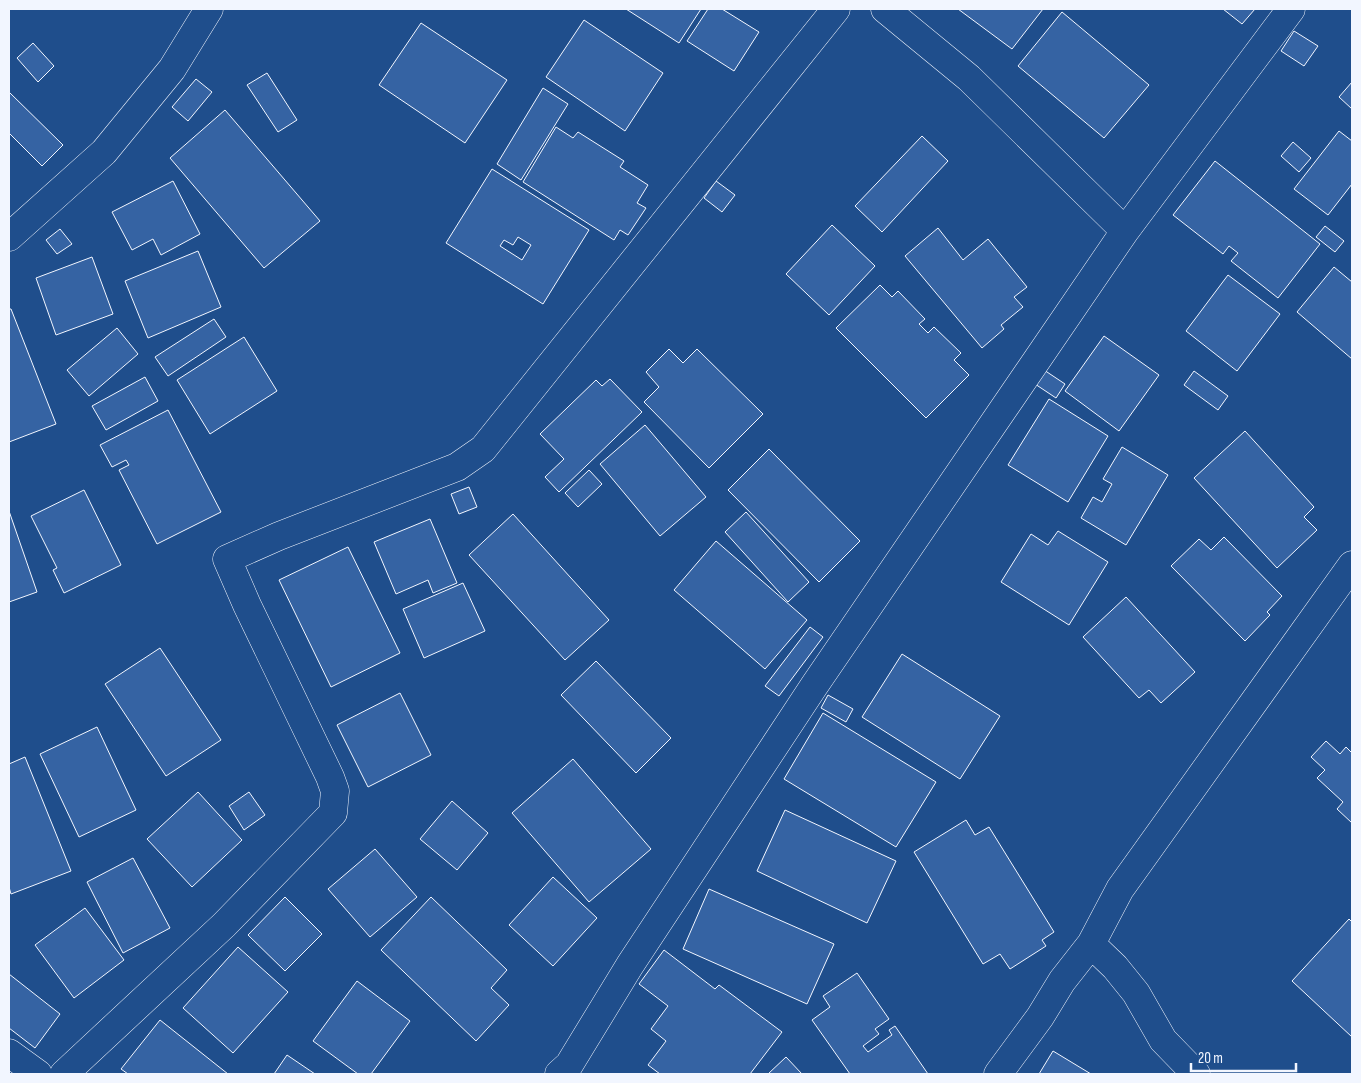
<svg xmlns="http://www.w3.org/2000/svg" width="1361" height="1083" font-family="'Sofia Sans Condensed',sans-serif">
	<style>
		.building { fill: #3563a3; stroke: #f2f6ff; fill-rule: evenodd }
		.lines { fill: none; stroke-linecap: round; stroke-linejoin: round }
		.minor-casing { stroke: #f2f6ff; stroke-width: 29 }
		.minor { stroke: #1f4e8c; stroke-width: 28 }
	</style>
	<rect width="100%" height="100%" fill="#1f4e8c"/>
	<path class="building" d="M 626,9 L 701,9 L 679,43 Z
		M 708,9 L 722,9 L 759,32 L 734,71 L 687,41 Z
		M 958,9 L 1043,9 L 1012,49 Z
		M 1223,9 L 1255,9 L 1242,24 Z
		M 1062,12 L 1149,85 L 1104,138 L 1018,66 Z
		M 584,20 L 663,73 L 625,131 L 546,77 Z
		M 421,23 L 507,80 L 465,143 L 379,85 Z
		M 1294,31 L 1318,46 L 1304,66 L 1281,51 Z
		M 33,43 L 54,66 L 38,82 L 17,58 Z
		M 267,73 L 297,120 L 278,132 L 247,85 Z
		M 196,79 L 212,92 L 188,121 L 172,107 Z
		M 1352,82 L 1352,109 L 1339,97 Z
		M 543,88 L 568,104 L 521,180 L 497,164 Z
		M 9,92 L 63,145 L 42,166 L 9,133 Z
		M 225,110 L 320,221 L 264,268 L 170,158 Z
		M 556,127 L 573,138 L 578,132 L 624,161 L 620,167 L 648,185 L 637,203 L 646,208 L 628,235 L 620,230 L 614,240 L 523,182 Z
		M 1339,131 L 1352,141 L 1352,184 L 1328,215 L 1294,189 Z
		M 922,136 L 948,161 L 882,232 L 855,206 Z
		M 1293,142 L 1311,158 L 1299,172 L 1281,156 Z
		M 1215,161 L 1320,244 L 1278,298 L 1231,261 L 1238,253 L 1229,246 L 1223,254 L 1173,215 Z
		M 492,169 L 589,230 L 543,304 L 446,243 ZM 518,237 L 531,245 L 522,260 L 500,246 L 504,240 L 513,245 Z
		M 173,181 L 200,234 L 161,255 L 153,239 L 132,250 L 112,212 Z
		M 716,181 L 735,195 L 722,212 L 704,198 Z
		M 832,225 L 875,266 L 829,315 L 786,274 Z
		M 1325,226 L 1344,241 L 1335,252 L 1316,237 Z
		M 938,228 L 963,260 L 988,239 L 1027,287 L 1014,297 L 1023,307 L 1001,325 L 1004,329 L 982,348 L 905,256 Z
		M 60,229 L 72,244 L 57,254 L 46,240 Z
		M 198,251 L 221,307 L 148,338 L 125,281 Z
		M 92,257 L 113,314 L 56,335 L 36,278 Z
		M 1334,267 L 1352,282 L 1352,359 L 1297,312 Z
		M 1228,275 L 1280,314 L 1237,371 L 1186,331 Z
		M 880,285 L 892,297 L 898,291 L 925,319 L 919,324 L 928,333 L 934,327 L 961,353 L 954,360 L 969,375 L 926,418 L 836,328 Z
		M 9,309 L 11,309 L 56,424 L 9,442 Z
		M 214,319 L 226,337 L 168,376 L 155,357 Z
		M 117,328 L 138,354 L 89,396 L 67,370 Z
		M 1104,336 L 1159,375 L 1119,431 L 1065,391 Z
		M 244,337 L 277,391 L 210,434 L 177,380 Z
		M 669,349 L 683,363 L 697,349 L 763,414 L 709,468 L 644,402 L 659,387 L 646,372 Z
		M 1044,370 L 1065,384 L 1056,398 L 1035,384 Z
		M 1194,371 L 1228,396 L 1218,410 L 1184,385 Z
		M 145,377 L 158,401 L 106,430 L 92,406 Z
		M 610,379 L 642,412 L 559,492 L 545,477 L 564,459 L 540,434 L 596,380 L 602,386 Z
		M 1049,399 L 1108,436 L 1068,502 L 1008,465 Z
		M 168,410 L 221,512 L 157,544 L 119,470 L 129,465 L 126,460 L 112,467 L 100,445 Z
		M 645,425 L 706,497 L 660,536 L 600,464 Z
		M 1245,431 L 1314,507 L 1304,517 L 1317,530 L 1277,568 L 1194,478 Z
		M 1122,447 L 1168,475 L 1126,545 L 1081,518 L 1093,497 L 1102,502 L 1112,484 L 1103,479 Z
		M 769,449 L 860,541 L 819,582 L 728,490 Z
		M 589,470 L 602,484 L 578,507 L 565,493 Z
		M 469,487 L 477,507 L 459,514 L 451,494 Z
		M 84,490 L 121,565 L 64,593 L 53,570 L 57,568 L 31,516 Z
		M 9,511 L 37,592 L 9,602 Z
		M 746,512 L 809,582 L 788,602 L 725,532 Z
		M 513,514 L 609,620 L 565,660 L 469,555 Z
		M 430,519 L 457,583 L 433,593 L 428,580 L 396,594 L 374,542 Z
		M 1058,531 L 1108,562 L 1069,625 L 1001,582 L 1031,534 L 1048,545 Z
		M 1224,537 L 1282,596 L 1267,612 L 1270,615 L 1245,641 L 1171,566 L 1199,539 L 1211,550 Z
		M 716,541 L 807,620 L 765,669 L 674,590 Z
		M 348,547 L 400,653 L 331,687 L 279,580 Z
		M 463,583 L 485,631 L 424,658 L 403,609 Z
		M 1126,597 L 1195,672 L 1161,703 L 1149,690 L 1139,698 L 1083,637 Z
		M 810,627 L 823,637 L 779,696 L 765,686 Z
		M 160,648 L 221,740 L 166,776 L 105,684 Z
		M 902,654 L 1000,716 L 960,779 L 862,717 Z
		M 596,661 L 671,738 L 636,773 L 561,695 Z
		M 400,693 L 431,755 L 368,787 L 337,725 Z
		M 828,695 L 853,709 L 846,722 L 821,708 Z
		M 823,713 L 936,782 L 896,847 L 784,779 Z
		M 97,727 L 136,810 L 79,837 L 40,754 Z
		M 1326,741 L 1340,754 L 1346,747 L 1352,753 L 1352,823 L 1337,809 L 1343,802 L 1317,778 L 1325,770 L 1311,757 Z
		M 25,757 L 71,871 L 11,894 L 9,887 L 9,764 Z
		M 573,759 L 651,849 L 589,902 L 512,813 Z
		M 198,792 L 242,840 L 192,887 L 147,839 Z
		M 249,792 L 265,815 L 244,830 L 229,806 Z
		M 452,801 L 488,833 L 457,870 L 420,839 Z
		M 785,810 L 896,861 L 867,923 L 757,871 Z
		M 966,820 L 975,835 L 989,827 L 1054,932 L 1042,940 L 1046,946 L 1010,969 L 1000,954 L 983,964 L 914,852 Z
		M 375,849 L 417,897 L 370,937 L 328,889 Z
		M 133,858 L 170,928 L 123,953 L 87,882 Z
		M 553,877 L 597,918 L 553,966 L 509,925 Z
		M 709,889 L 834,944 L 807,1004 L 683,949 Z
		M 285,897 L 322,934 L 285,971 L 248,935 Z
		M 431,897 L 507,970 L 491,988 L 509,1005 L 476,1041 L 381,950 Z
		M 85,908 L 124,960 L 74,998 L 35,945 Z
		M 1349,919 L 1352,922 L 1352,1037 L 1292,981 Z
		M 238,947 L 288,992 L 233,1053 L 183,1008 Z
		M 664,950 L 715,989 L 719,985 L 782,1032 L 750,1074 L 660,1074 L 648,1065 L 666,1041 L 651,1029 L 668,1006 L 639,984 Z
		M 857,973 L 889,1019 L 875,1029 L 879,1034 L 863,1046 L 868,1052 L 892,1035 L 889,1030 L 895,1026 L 928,1074 L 850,1074 L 812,1020 L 830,1007 L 823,996 Z
		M 9,974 L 60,1014 L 35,1048 L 9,1028 Z
		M 357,981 L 410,1021 L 371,1074 L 358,1074 L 313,1041 Z
		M 160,1020 L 228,1074 L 128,1074 L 121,1069 Z
		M 1053,1051 L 1091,1074 L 1039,1074 Z
		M 287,1055 L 315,1074 L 274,1074 Z
		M 786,1057 L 802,1074 L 768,1074 Z"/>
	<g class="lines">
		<g class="minor-casing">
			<path id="minor" d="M 885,9 L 969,78 L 1125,231
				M 9,237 L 104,152 L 172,69 L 209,9
				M 1091,944 L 1115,967 L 1136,993 L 1163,1040 L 1196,1074
				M 9,1053 L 38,1074
				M 64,1074 L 224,925 L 333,813 L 335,791 L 330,777 L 247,605 L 227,559 L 279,536 L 457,467 L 483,449 L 836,9
				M 559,1074 L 569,1065 L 630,965 L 814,686 L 1125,231 L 1291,9
				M 998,1074 L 1040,1017 L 1062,981 L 1091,944 L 1120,889 L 1352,565"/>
		</g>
		<use href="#minor" class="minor"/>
	</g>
	<rect width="1361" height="1083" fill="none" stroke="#f2f6ff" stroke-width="20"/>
	<path d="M1191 1063v8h105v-8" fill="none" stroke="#f2f6ff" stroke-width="2.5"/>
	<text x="1198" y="1063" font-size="15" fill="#f2f6ff" stroke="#1f4e8c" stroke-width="4" paint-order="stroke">20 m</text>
</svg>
